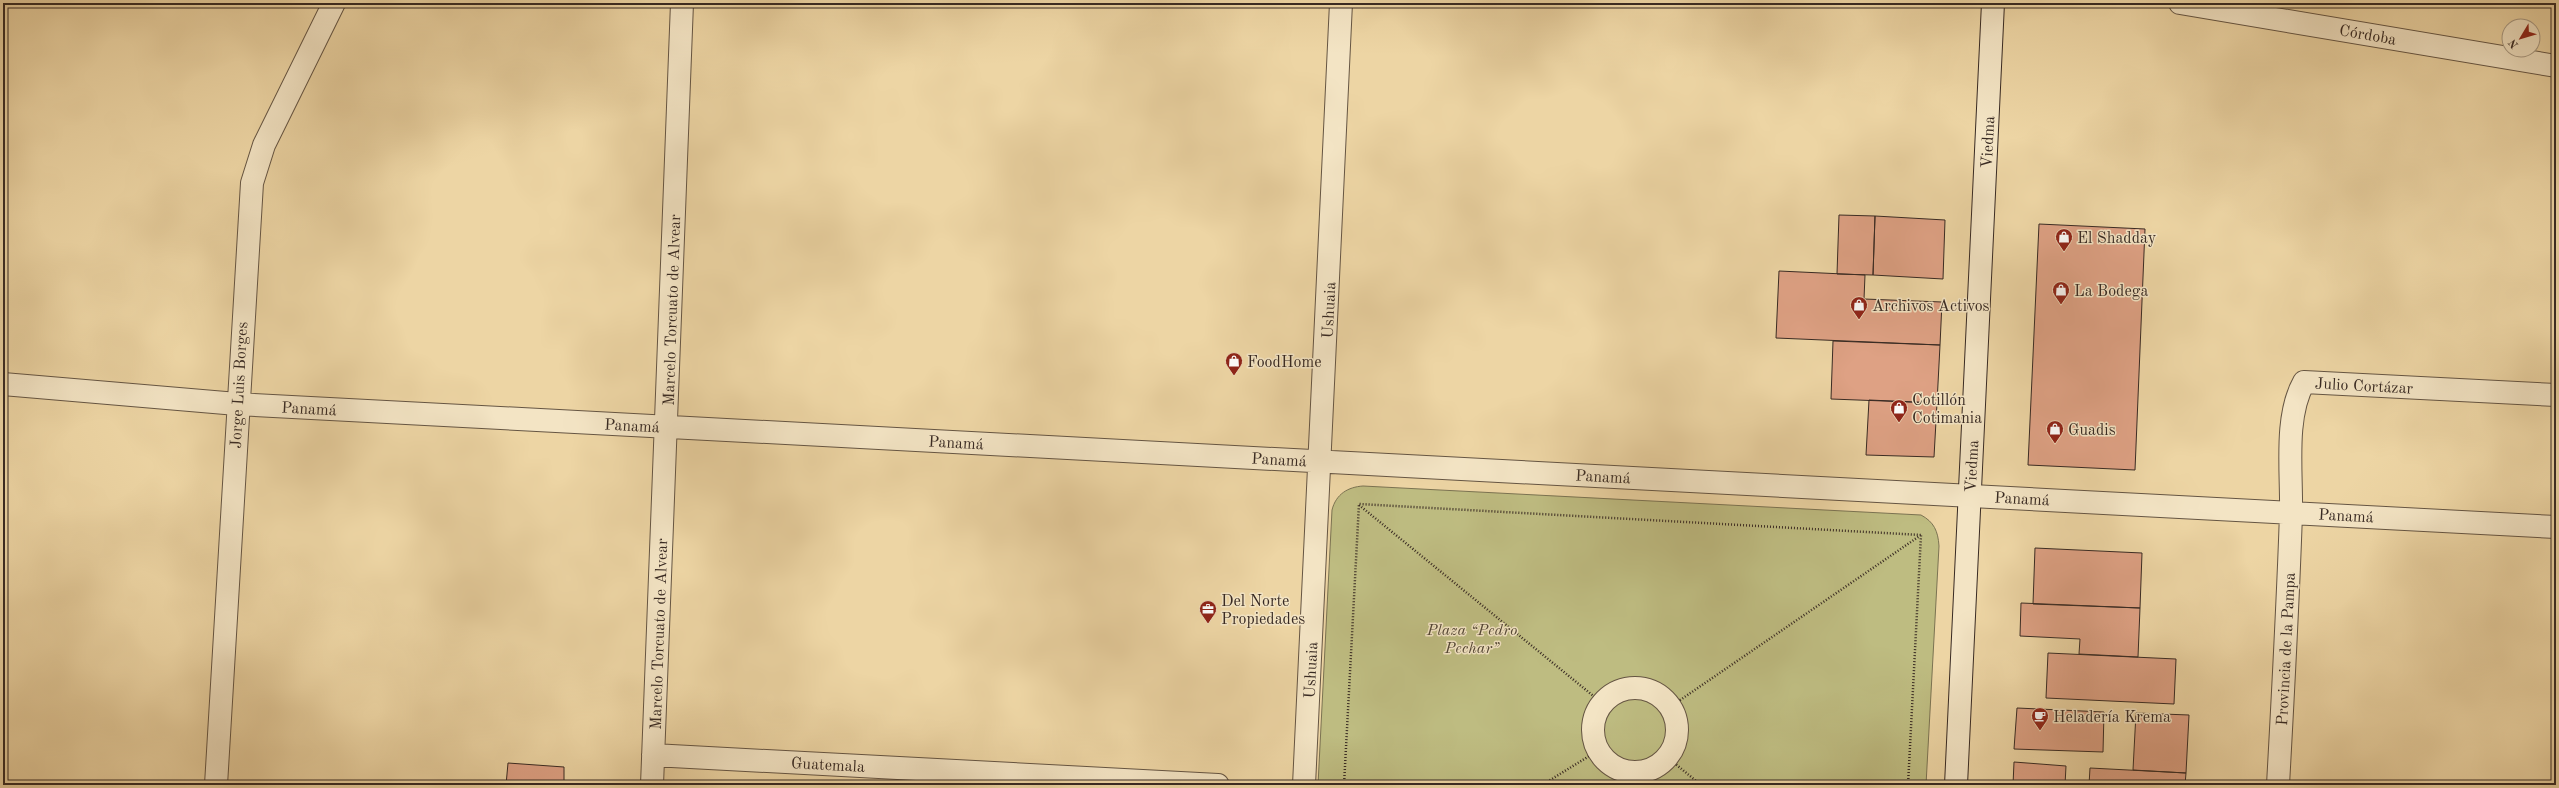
<svg xmlns="http://www.w3.org/2000/svg" width="2559" height="788" font-family="'Old Standard TT',serif">
	<style>
		.green { fill: #bebc81; stroke: #7b7352 }
		.building { fill: #dea184; stroke: #382a23 }
		.lines { fill: none; stroke-linecap: round; stroke-linejoin: round }
		.street-casing { stroke: #655543; stroke-width: 24 }
		.secondary-casing { stroke: #382a23; stroke-width: 24 }
		.path { stroke: #382a23; stroke-width: 2.5; stroke-dasharray: 1 2; stroke-linecap: butt }
		.street { stroke: #f3e4c4; stroke-width: 22 }
		.secondary { stroke: #f3e4c4; stroke-width: 22 }
		.labels { text-anchor: middle; stroke-width: 3; stroke-linejoin: round; paint-order: stroke }
		.street-label { font-size: 16px; fill: #382a23; stroke: #f3e4c4 }
		.poi-label { font-size: 16px; fill: #382a23; stroke: #f3e4c4; text-anchor: start }
		.park-label { font-size: 16px; font-style: italic; fill: #534736; stroke: #f3e4c4 }
	</style>
	<rect width="100%" height="100%" fill="#edd5a4"/>
	<filter id="stains"><feTurbulence type="fractalNoise" baseFrequency=".005" numOctaves="4"/><feColorMatrix values="0 0 0 0 .2 0 0 0 0 .09 0 0 0 0 .02 0 0 0 .5 -.17"/></filter>
	<radialGradient id="worn" r=".72"><stop offset=".6" stop-color="#630" stop-opacity="0"/><stop offset="1" stop-color="#630" stop-opacity=".3"/></radialGradient>
	<path class="green" d="M 1363,486 L 1921,515 C 1934,522 1938,531 1939,546 L 1926,785 L 1318,785 L 1332,510 C 1336,494 1348,487 1363,486 Z"/>
	<path class="building" d="M 1839,215 L 1875,216 L 1873,275 L 1837,274 Z
		M 1875,216 L 1945,220 L 1943,279 L 1873,275 Z
		M 2039,224 L 2145,229 L 2135,470 L 2028,465 Z
		M 1779,271 L 1865,275 L 1864,299 L 1942,302 L 1940,345 L 1776,338 Z
		M 1833,341 L 1940,345 L 1937,403 L 1831,399 Z
		M 1869,400 L 1937,403 L 1934,457 L 1866,455 Z
		M 2035,548 L 2142,553 L 2140,608 L 2033,604 Z
		M 2021,603 L 2140,608 L 2138,657 L 2079,654 L 2080,639 L 2020,636 Z
		M 2048,653 L 2176,659 L 2174,704 L 2046,698 Z
		M 2017,708 L 2104,712 L 2103,752 L 2014,749 Z
		M 2136,713 L 2189,715 L 2186,773 L 2133,770 Z
		M 2014,762 L 2066,766 L 2065,785 L 2013,785 Z
		M 508,763 L 564,767 L 564,785 L 506,785 Z
		M 2090,768 L 2186,773 L 2185,785 L 2089,785 Z"/>
	<g class="lines">
		<g class="street-casing">
			<path id="street" d="M 2180,3 L 2556,66
				M 3,384 L 237,404 L 2556,527
				M1593 730a42 42 0 1 1 84 0a42 42 0 1 1-84 0Z
				M 653,755 L 1218,785
				M 216,785 L 252,183 L 264,145 L 334,3
				M 652,785 L 682,3
				M 1304,785 L 1341,3
				M 2278,785 C 2283,694 2288,604 2291,513 C 2292,473 2284,417 2304,382 L 2556,395"/>
		</g>
		<g class="secondary-casing">
			<path id="secondary" d="M 1956,785 L 1993,3"/>
		</g>
		<path class="path" d="M 1359,505 L 1602,703
			M 1670,707 L 1921,535
			M 1667,757 L 1701,785
			M 1344,785 L 1359,504 L 1921,535
			M 1542,785 L 1599,750
			M 1631,785 L 1631,771
			M 1908,785 L 1921,535"/>
		<use href="#street" class="street"/>
		<use href="#secondary" class="secondary"/>
	</g>
	<defs>
		<g id="shop-pin" transform="scale(0.9)"><path d="M0 17L-7.5 6A9.5 9.5 0 1 1 7.5 6Z" fill="#8f2418" stroke="#f3e4c4"/><path d="M-5-2.5h2.3a2.7 3.5 0 0 1 5.4 0H5L5.5 6h-11ZM-1.5-2.5h3a1.5 2.3 0 0 0-3 0Z" fill="#fff"/></g>
		<g id="office-pin" transform="scale(0.9)"><path d="M0 17L-7.5 6A9.5 9.5 0 1 1 7.5 6Z" fill="#8f2418" stroke="#f3e4c4"/><path d="M-6-3h4V-5.5h4V-3h4V5H-6ZM-1-4.5V-3h2v-1.5ZM-6 0V1H6V0Z" fill="#fff"/></g>
		<g id="cafe-pin" transform="scale(0.9)"><path d="M0 17L-7.5 6A9.5 9.5 0 1 1 7.5 6Z" fill="#8f2418" stroke="#f3e4c4"/><path d="M-5.5-4.5H6V0H3Q3 3.5 0 3.5H-2.5Q-5.5 3.5-5.5 0ZM3-3.2v2h1.7v-2ZM-6 4.5H4V6H-6Z" fill="#fff"/></g>
	</defs>
	<g fill-rule="evenodd">
		<use href="#shop-pin" x="2064" y="237"/>
		<use href="#shop-pin" x="2061" y="290"/>
		<use href="#shop-pin" x="1859" y="305"/>
		<use href="#shop-pin" x="1234" y="361"/>
		<use href="#shop-pin" x="1899" y="408"/>
		<use href="#shop-pin" x="2055" y="429"/>
		<use href="#office-pin" x="1208" y="609"/>
		<use href="#cafe-pin" x="2040" y="716"/>
	</g>
	<g class="labels">
		<g class="street-label">
			<text transform="translate(2368 34) rotate(10)" y="6">Córdoba</text>
			<text transform="translate(1987 142) rotate(-87)" y="6">Viedma</text>
			<text transform="translate(671 310) rotate(-88)" y="6">Marcelo Torcuato de Alvear</text>
			<text transform="translate(1328 310) rotate(-87)" y="6">Ushuaia</text>
			<text transform="translate(238 385) rotate(-87)" y="6">Jorge Luis Borges</text>
			<text transform="translate(2364 385) rotate(3)" y="6">Julio Cortázar</text>
			<text transform="translate(309 408) rotate(3)" y="6">Panamá</text>
			<text transform="translate(632 425) rotate(3)" y="6">Panamá</text>
			<text transform="translate(956 442) rotate(3)" y="6">Panamá</text>
			<text transform="translate(1279 459) rotate(3)" y="6">Panamá</text>
			<text transform="translate(1971 466) rotate(-87)" y="6">Viedma</text>
			<text transform="translate(1603 476) rotate(3)" y="6">Panamá</text>
			<text transform="translate(2022 498) rotate(3)" y="6">Panamá</text>
			<text transform="translate(2346 515) rotate(3)" y="6">Panamá</text>
			<text transform="translate(658 634) rotate(-88)" y="6">Marcelo Torcuato de Alvear</text>
			<text transform="translate(2285 649) rotate(-87)" y="6">Provincia de la Pampa</text>
			<text transform="translate(1310 670) rotate(-87)" y="6">Ushuaia</text>
			<text transform="translate(828 764) rotate(3)" y="6">Guatemala</text>
		</g>
		<g class="poi-label">
			<text x="2077" y="243">El Shadday</text>
			<text x="2074" y="296">La Bodega</text>
			<text x="1872" y="311">Archivos Activos</text>
			<text x="1247" y="367">FoodHome</text>
			<text x="1912" y="405">Cotillón<tspan x="1912" dy="18">Cotimania</tspan></text>
			<text x="2068" y="435">Guadis</text>
			<text x="1221" y="606">Del Norte<tspan x="1221" dy="18">Propiedades</tspan></text>
			<text x="2053" y="722">Heladería Krema</text>
		</g>
		<g class="park-label">
			<text x="1472" y="635">Plaza “Pedro<tspan x="1472" dy="18">Pechar”</tspan></text>
		</g>
	</g>
	<rect width="2559" height="788" fill="none" stroke="#edd5a4" stroke-width="16"/>
	<rect x="4" y="4" width="2551" height="780" fill="none" stroke="#382a23" stroke-width="2"/>
	<rect x="8" y="8" width="2543" height="772" fill="none" stroke="#382a23"/>
	<g transform="translate(2521 38) rotate(232)"><circle r="19" fill="#f3e4c4" stroke="#a89a84"/>
	<path d="M0-3L7 15L0 10L-7 15Z" fill="#8f2418"/>
	<text y="-6" font-size="11" font-weight="bold" text-anchor="middle" fill="#382a23">N</text>
	</g>
	<rect width="100%" height="100%" filter="url(#stains)"/>
	<rect width="100%" height="100%" fill="url(#worn)"/>
</svg>
